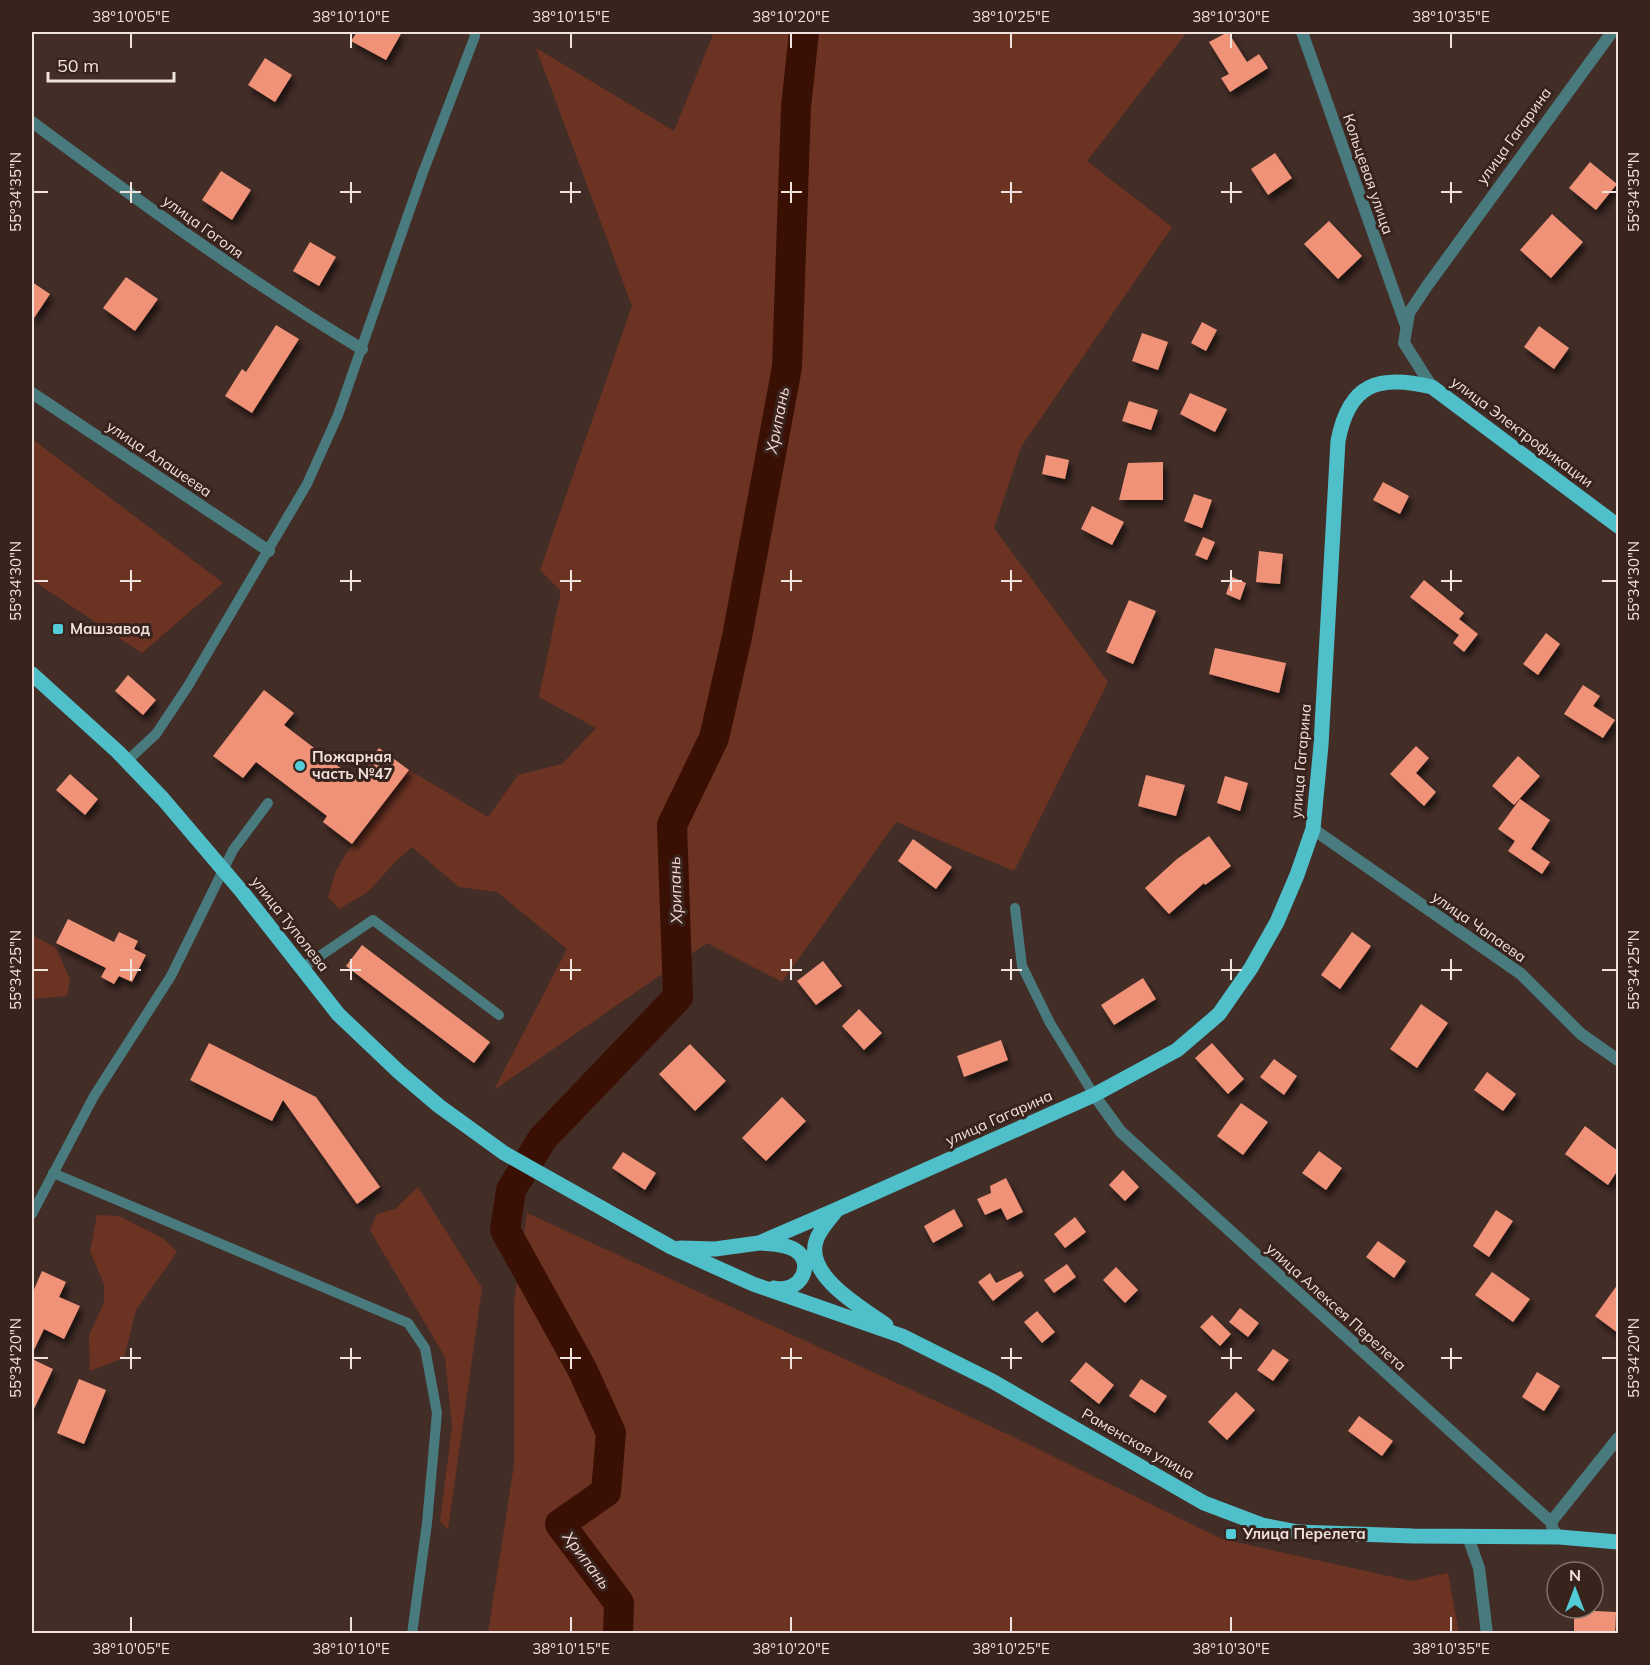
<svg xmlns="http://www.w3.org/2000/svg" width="1650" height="1665" font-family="Mulish,sans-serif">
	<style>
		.green { fill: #6c3323 }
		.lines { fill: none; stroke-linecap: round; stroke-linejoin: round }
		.river { stroke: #3b1004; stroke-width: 30 }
		.building { fill: #ef9278; filter: url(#shadow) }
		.lane { stroke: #487a7e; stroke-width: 10 }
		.street { stroke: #487a7e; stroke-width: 12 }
		.primary { stroke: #4fbfc9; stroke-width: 15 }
		.ticks { fill: none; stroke: #f0e2dd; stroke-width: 2 }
		.poi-dot { fill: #52ccd6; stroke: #38231d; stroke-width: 2 }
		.labels { text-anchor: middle; stroke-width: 6; stroke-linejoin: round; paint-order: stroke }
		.street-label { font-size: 15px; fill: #f0e2dd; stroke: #38231d }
		.poi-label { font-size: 15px; font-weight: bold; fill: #f0e2dd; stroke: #38231d; text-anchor: start }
		.water-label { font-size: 16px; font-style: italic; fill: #f3d9d2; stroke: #38231d }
		.neatline { fill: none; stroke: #f0e2dd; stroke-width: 2 }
		.ticks-label { font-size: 15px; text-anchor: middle; fill: #f0e2dd }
	</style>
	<defs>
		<filter id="shadow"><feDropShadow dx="3.5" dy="6" stdDeviation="3" flood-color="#0009"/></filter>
	</defs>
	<rect width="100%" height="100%" fill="#432d27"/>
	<path class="green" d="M 714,32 L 1187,32 L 1087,161 L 1172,227 L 1021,447 L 994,528 L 1108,682 L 1014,871 L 896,822 L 782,982 L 707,943 L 494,1090 L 567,949 L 497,892 L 459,887 L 412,847 L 397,860 L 368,892 L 339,909 L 328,897 L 336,871 L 345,855 L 409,770 L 488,817 L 518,775 L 562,764 L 596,728 L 539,697 L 561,591 L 540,570 L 632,306 L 536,48 L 674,131 Z
		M 32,439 L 223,583 L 142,653 L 32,580 Z
		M 32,935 L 56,948 L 70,979 L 67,996 L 32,999 Z
		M 418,1187 L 482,1288 L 448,1530 L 440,1521 L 452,1427 L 445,1357 L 370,1230 L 377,1214 L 395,1209 Z
		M 527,1213 L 1003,1432 L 1222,1539 L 1411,1581 L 1448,1573 L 1459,1633 L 488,1633 L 514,1465 L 514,1302 Z
		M 97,1215 L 119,1216 L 164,1239 L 177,1252 L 136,1310 L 124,1358 L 90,1371 L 89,1335 L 104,1303 L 104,1284 L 90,1251 Z"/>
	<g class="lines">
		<path class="river" d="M 618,1634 L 619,1603 L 560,1524 L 606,1492 L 611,1433 L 582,1369 L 505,1230 L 511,1190 L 543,1138 L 678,997 L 672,825 L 714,738 L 737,637 L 787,367 L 796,107 L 804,32"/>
	</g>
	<path class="building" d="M 357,32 L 402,32 L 386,60 L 351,41 Z
		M 1228,32 L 1247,62 L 1259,54 L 1268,68 L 1230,92 L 1221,78 L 1229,74 L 1209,42 Z
		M 265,58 L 292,75 L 275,102 L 248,85 Z
		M 1275,153 L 1292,178 L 1268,195 L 1251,169 Z
		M 1590,162 L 1617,184 L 1596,210 L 1569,188 Z
		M 221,171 L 251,190 L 232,220 L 202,200 Z
		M 1552,214 L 1583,242 L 1551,278 L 1520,250 Z
		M 1329,221 L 1362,256 L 1338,279 L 1304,244 Z
		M 310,242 L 336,257 L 319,286 L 293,271 Z
		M 126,277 L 158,299 L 135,331 L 103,308 Z
		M 32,282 L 50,294 L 32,321 Z
		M 1202,322 L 1217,330 L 1206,351 L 1191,343 Z
		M 276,325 L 299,339 L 252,413 L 225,396 L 242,369 L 246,372 Z
		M 1539,326 L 1569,348 L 1554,369 L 1524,347 Z
		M 1142,333 L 1168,342 L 1158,370 L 1132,361 Z
		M 1190,393 L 1227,409 L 1215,432 L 1180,414 Z
		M 1129,401 L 1158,410 L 1151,430 L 1122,421 Z
		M 1046,455 L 1069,460 L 1065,479 L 1042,474 Z
		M 1163,462 L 1163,500 L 1119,500 L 1128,463 Z
		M 1383,482 L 1409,496 L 1400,514 L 1373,500 Z
		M 1194,494 L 1212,500 L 1202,528 L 1184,521 Z
		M 1092,506 L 1124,522 L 1112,545 L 1081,529 Z
		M 1203,537 L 1215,542 L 1207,560 L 1195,555 Z
		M 1259,551 L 1283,554 L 1280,584 L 1256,582 Z
		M 1232,577 L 1246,583 L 1240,600 L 1226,594 Z
		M 1424,580 L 1464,613 L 1459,619 L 1478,634 L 1464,652 L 1453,643 L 1459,635 L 1410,597 Z
		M 1129,600 L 1156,611 L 1133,664 L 1106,652 Z
		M 1546,633 L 1560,644 L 1538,675 L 1523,664 Z
		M 1215,648 L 1286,663 L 1279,693 L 1209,674 Z
		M 128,675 L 156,700 L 143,715 L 115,691 Z
		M 1583,685 L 1600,696 L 1593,706 L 1615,720 L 1603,738 L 1564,714 Z
		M 264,690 L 294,713 L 284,725 L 355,779 L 379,748 L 409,770 L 352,844 L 323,822 L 327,816 L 256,762 L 243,778 L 213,756 Z
		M 1416,746 L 1429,758 L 1416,773 L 1436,792 L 1424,806 L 1390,774 Z
		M 1518,756 L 1540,776 L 1514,805 L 1492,786 Z
		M 70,774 L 98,799 L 85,815 L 56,790 Z
		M 1146,775 L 1185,785 L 1176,816 L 1138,806 Z
		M 1225,776 L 1248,783 L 1240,811 L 1217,803 Z
		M 1520,799 L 1550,820 L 1531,849 L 1550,862 L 1542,874 L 1508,851 L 1515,841 L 1498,829 Z
		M 1209,836 L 1231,866 L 1205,885 L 1204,883 L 1169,914 L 1145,888 L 1177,859 Z
		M 913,839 L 952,867 L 936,889 L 898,861 Z
		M 68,919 L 114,942 L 119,932 L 138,941 L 134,949 L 146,955 L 132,982 L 119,976 L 114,984 L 101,977 L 106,968 L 56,943 Z
		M 1352,932 L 1371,946 L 1340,989 L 1321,975 Z
		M 362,945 L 490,1042 L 474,1063 L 346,966 Z
		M 823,961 L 842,986 L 816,1005 L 797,981 Z
		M 1143,978 L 1156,999 L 1114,1025 L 1101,1005 Z
		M 1421,1004 L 1448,1023 L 1417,1068 L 1390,1049 Z
		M 859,1009 L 882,1033 L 864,1050 L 842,1026 Z
		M 1001,1040 L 1008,1060 L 964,1077 L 957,1056 Z
		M 209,1043 L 316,1097 L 380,1187 L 357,1204 L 283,1100 L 272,1121 L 190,1080 Z
		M 1212,1043 L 1244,1079 L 1228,1094 L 1195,1058 Z
		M 690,1044 L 726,1081 L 695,1111 L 659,1074 Z
		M 1274,1059 L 1297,1076 L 1284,1095 L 1260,1077 Z
		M 1487,1072 L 1516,1094 L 1503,1111 L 1474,1090 Z
		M 782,1097 L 806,1121 L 766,1161 L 742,1138 Z
		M 1241,1103 L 1268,1122 L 1243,1155 L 1217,1136 Z
		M 1585,1126 L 1618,1151 L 1618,1170 L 1608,1185 L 1565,1154 Z
		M 1319,1151 L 1342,1168 L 1326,1190 L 1302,1173 Z
		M 623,1152 L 656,1173 L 645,1190 L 612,1168 Z
		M 1123,1170 L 1139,1187 L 1125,1201 L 1109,1185 Z
		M 1006,1178 L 1023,1212 L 1007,1220 L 1001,1208 L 985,1215 L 977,1199 L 991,1193 L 990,1186 Z
		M 954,1209 L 963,1226 L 933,1243 L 924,1226 Z
		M 1496,1210 L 1513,1221 L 1489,1257 L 1473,1246 Z
		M 1075,1217 L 1086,1232 L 1065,1248 L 1054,1234 Z
		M 1378,1241 L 1406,1261 L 1394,1278 L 1366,1257 Z
		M 1067,1264 L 1076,1277 L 1054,1293 L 1044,1280 Z
		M 1116,1267 L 1138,1290 L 1125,1303 L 1103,1280 Z
		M 42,1271 L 66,1282 L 59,1297 L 80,1306 L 64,1339 L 44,1329 L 32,1354 L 32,1294 Z
		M 1021,1271 L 1024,1276 L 993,1301 L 978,1282 L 990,1273 L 996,1283 Z
		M 1492,1272 L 1530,1299 L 1513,1322 L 1475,1295 Z
		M 1618,1284 L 1618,1333 L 1595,1316 Z
		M 1240,1308 L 1259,1323 L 1248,1337 L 1229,1322 Z
		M 1037,1311 L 1055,1332 L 1042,1343 L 1024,1322 Z
		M 1212,1315 L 1231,1334 L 1220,1346 L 1200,1327 Z
		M 1273,1349 L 1289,1360 L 1273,1381 L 1257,1370 Z
		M 32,1359 L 53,1369 L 32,1413 Z
		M 1086,1362 L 1114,1385 L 1099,1404 L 1070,1381 Z
		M 1537,1372 L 1560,1386 L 1544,1411 L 1522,1397 Z
		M 79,1379 L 106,1390 L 84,1444 L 57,1433 Z
		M 1141,1379 L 1167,1396 L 1155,1413 L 1129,1396 Z
		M 1236,1392 L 1255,1410 L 1227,1440 L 1208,1422 Z
		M 1359,1416 L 1393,1441 L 1382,1456 L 1348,1431 Z
		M 1574,1610 L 1616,1612 L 1615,1634 L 1574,1634 Z"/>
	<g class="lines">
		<path class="lane" d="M 127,761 L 156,734 L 188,686 L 307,484 L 338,415 L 422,175 L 475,36 L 474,32
			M 1015,908 L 1022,966 L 1050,1023 L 1094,1095
			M 302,968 L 373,920 L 499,1015
			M 53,1173 L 408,1323 L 425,1348 L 437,1413 L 427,1523 L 412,1634
			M 32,1214 L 94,1096 L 171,976 L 233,850 L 268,803"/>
		<path class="street" d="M 1302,32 L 1406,326
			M 32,122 C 140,202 247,280 362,349
			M 1432,387 L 1404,343 L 1409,313 L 1427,286 L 1612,32
			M 32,393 L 269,551
			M 1313,829 L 1521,974 L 1581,1034 L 1618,1060
			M 1094,1095 L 1121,1132 L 1551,1522 L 1553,1530 L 1559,1537
			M 1551,1522 L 1618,1438
			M 1468,1537 L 1479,1568 L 1487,1634"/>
		<path class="primary" d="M 32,674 L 118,752 L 163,799 L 243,893 L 338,1014 L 399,1072 L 439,1106 L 504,1153 L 671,1247 L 753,1284 L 902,1336 L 992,1381 L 1204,1503 L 1262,1525 L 1298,1532 L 1413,1536 L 1559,1537 L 1618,1542
			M 836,1211 C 829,1220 819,1230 816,1241 C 805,1276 862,1308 886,1325
			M 761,1243 C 772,1244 786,1244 795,1250 C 815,1262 802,1294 774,1288
			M 680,1248 L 715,1249 L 759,1243 L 838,1209 L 1094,1095 L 1177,1050 L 1219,1014 L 1251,968 L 1277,922 L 1297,875 L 1313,829 L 1321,745 L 1338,441 C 1349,383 1379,374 1432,387 L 1618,526"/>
	</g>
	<path class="ticks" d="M 131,33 L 131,48M 351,33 L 351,48M 571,33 L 571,48M 791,33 L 791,48M 1011,33 L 1011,48M 1231,33 L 1231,48M 1451,33 L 1451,48M 131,182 L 131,203M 351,182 L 351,203M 571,182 L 571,203M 791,182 L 791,203M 1011,182 L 1011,203M 1231,182 L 1231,203M 1451,182 L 1451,203M 33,192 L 48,192M 120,192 L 141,192M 340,192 L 361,192M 560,192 L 581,192M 781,192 L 802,192M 1001,192 L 1022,192M 1221,192 L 1242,192M 1441,192 L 1462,192M 1602,192 L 1617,192M 131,570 L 131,591M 351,570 L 351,591M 571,570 L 571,591M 791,570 L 791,591M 1011,570 L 1011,591M 1231,570 L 1231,591M 1451,570 L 1451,591M 33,581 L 48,581M 120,581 L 141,581M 340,581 L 361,581M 560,581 L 581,581M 781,581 L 802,581M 1001,581 L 1022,581M 1221,581 L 1242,581M 1441,581 L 1462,581M 1602,581 L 1617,581M 131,959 L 131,980M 351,959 L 351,980M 571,959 L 571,980M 791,959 L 791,980M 1011,959 L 1011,980M 1231,959 L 1231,980M 1451,959 L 1451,980M 33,970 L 48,970M 120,970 L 141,970M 340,970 L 361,970M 560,970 L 581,970M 781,970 L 802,970M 1001,970 L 1022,970M 1221,970 L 1242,970M 1441,970 L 1462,970M 1602,970 L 1617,970M 131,1348 L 131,1369M 351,1348 L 351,1369M 571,1348 L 571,1369M 791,1348 L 791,1369M 1011,1348 L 1011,1369M 1231,1348 L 1231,1369M 1451,1348 L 1451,1369M 33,1358 L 48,1358M 120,1358 L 141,1358M 340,1358 L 361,1358M 560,1358 L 581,1358M 781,1358 L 802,1358M 1001,1358 L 1022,1358M 1221,1358 L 1242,1358M 1441,1358 L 1462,1358M 1602,1358 L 1617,1358M 131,1617 L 131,1632M 351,1617 L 351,1632M 571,1617 L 571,1632M 791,1617 L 791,1632M 1011,1617 L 1011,1632M 1231,1617 L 1231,1632M 1451,1617 L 1451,1632"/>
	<g class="poi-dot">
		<rect x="52" y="623" width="12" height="12" rx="3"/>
		<circle cx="300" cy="766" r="6"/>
		<rect x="1225" y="1528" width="12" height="12" rx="3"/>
	</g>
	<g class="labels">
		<g class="street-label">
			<text transform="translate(1514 136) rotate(-54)" y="5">улица Гагарина</text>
			<text transform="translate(1368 174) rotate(71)" y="5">Кольцевая улица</text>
			<text transform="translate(203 227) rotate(36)" y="5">улица Гоголя</text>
			<text transform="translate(1522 432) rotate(37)" y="5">улица Электрофикации</text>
			<text transform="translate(159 459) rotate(34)" y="5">улица Алашеева</text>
			<text transform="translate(1301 761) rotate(-85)" y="5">улица Гагарина</text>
			<text transform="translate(290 924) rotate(52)" y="5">улица Туполева</text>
			<text transform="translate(1479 927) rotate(35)" y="5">улица Чапаева</text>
			<text transform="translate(999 1118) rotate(-24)" y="5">улица Гагарина</text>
			<text transform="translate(1336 1307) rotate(42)" y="5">улица Алексея Перелета</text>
			<text transform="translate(1138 1444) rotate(30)" y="5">Раменская улица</text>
		</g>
		<g class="poi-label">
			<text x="70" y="634">Машзавод</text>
			<text x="312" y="762">Пожарная<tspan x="312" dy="17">часть №47</tspan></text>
			<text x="1243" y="1539">Улица Перелета</text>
		</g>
		<g class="water-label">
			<text transform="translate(777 420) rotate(-79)" y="6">Хрипань</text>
			<text transform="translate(675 890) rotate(-92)" y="6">Хрипань</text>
			<text transform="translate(587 1560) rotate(53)" y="6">Хрипань</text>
		</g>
	</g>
	<rect width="1650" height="1665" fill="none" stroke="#38231d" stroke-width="66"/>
	<g transform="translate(1575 1590)"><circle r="28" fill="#38231d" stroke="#826f6a" stroke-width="1.5"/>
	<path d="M0-4.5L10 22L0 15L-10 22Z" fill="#52ccd6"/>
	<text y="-9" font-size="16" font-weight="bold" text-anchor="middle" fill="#f0e2dd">N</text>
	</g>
	<path d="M48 72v9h126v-9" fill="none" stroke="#f0e2dd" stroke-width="3"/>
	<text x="57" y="72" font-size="18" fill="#f0e2dd" stroke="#38231d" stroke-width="4.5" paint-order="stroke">50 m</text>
	<rect x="33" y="33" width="1584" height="1599" class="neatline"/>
	<g class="ticks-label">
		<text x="131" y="22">38°10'05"E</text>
		<text x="351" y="22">38°10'10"E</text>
		<text x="571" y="22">38°10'15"E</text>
		<text x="791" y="22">38°10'20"E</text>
		<text x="1011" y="22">38°10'25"E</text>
		<text x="1231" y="22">38°10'30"E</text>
		<text x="1451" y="22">38°10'35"E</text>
		<text transform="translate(16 192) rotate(-90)" y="5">55°34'35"N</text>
		<text transform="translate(1634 192) rotate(-90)" y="5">55°34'35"N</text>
		<text transform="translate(16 581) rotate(-90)" y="5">55°34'30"N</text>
		<text transform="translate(1634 581) rotate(-90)" y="5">55°34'30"N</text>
		<text transform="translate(16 970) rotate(-90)" y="5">55°34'25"N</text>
		<text transform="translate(1634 970) rotate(-90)" y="5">55°34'25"N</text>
		<text transform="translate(16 1358) rotate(-90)" y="5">55°34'20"N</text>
		<text transform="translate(1634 1358) rotate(-90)" y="5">55°34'20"N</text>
		<text x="131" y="1654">38°10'05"E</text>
		<text x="351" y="1654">38°10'10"E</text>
		<text x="571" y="1654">38°10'15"E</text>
		<text x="791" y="1654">38°10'20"E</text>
		<text x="1011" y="1654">38°10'25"E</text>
		<text x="1231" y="1654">38°10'30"E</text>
		<text x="1451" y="1654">38°10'35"E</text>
	</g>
</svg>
